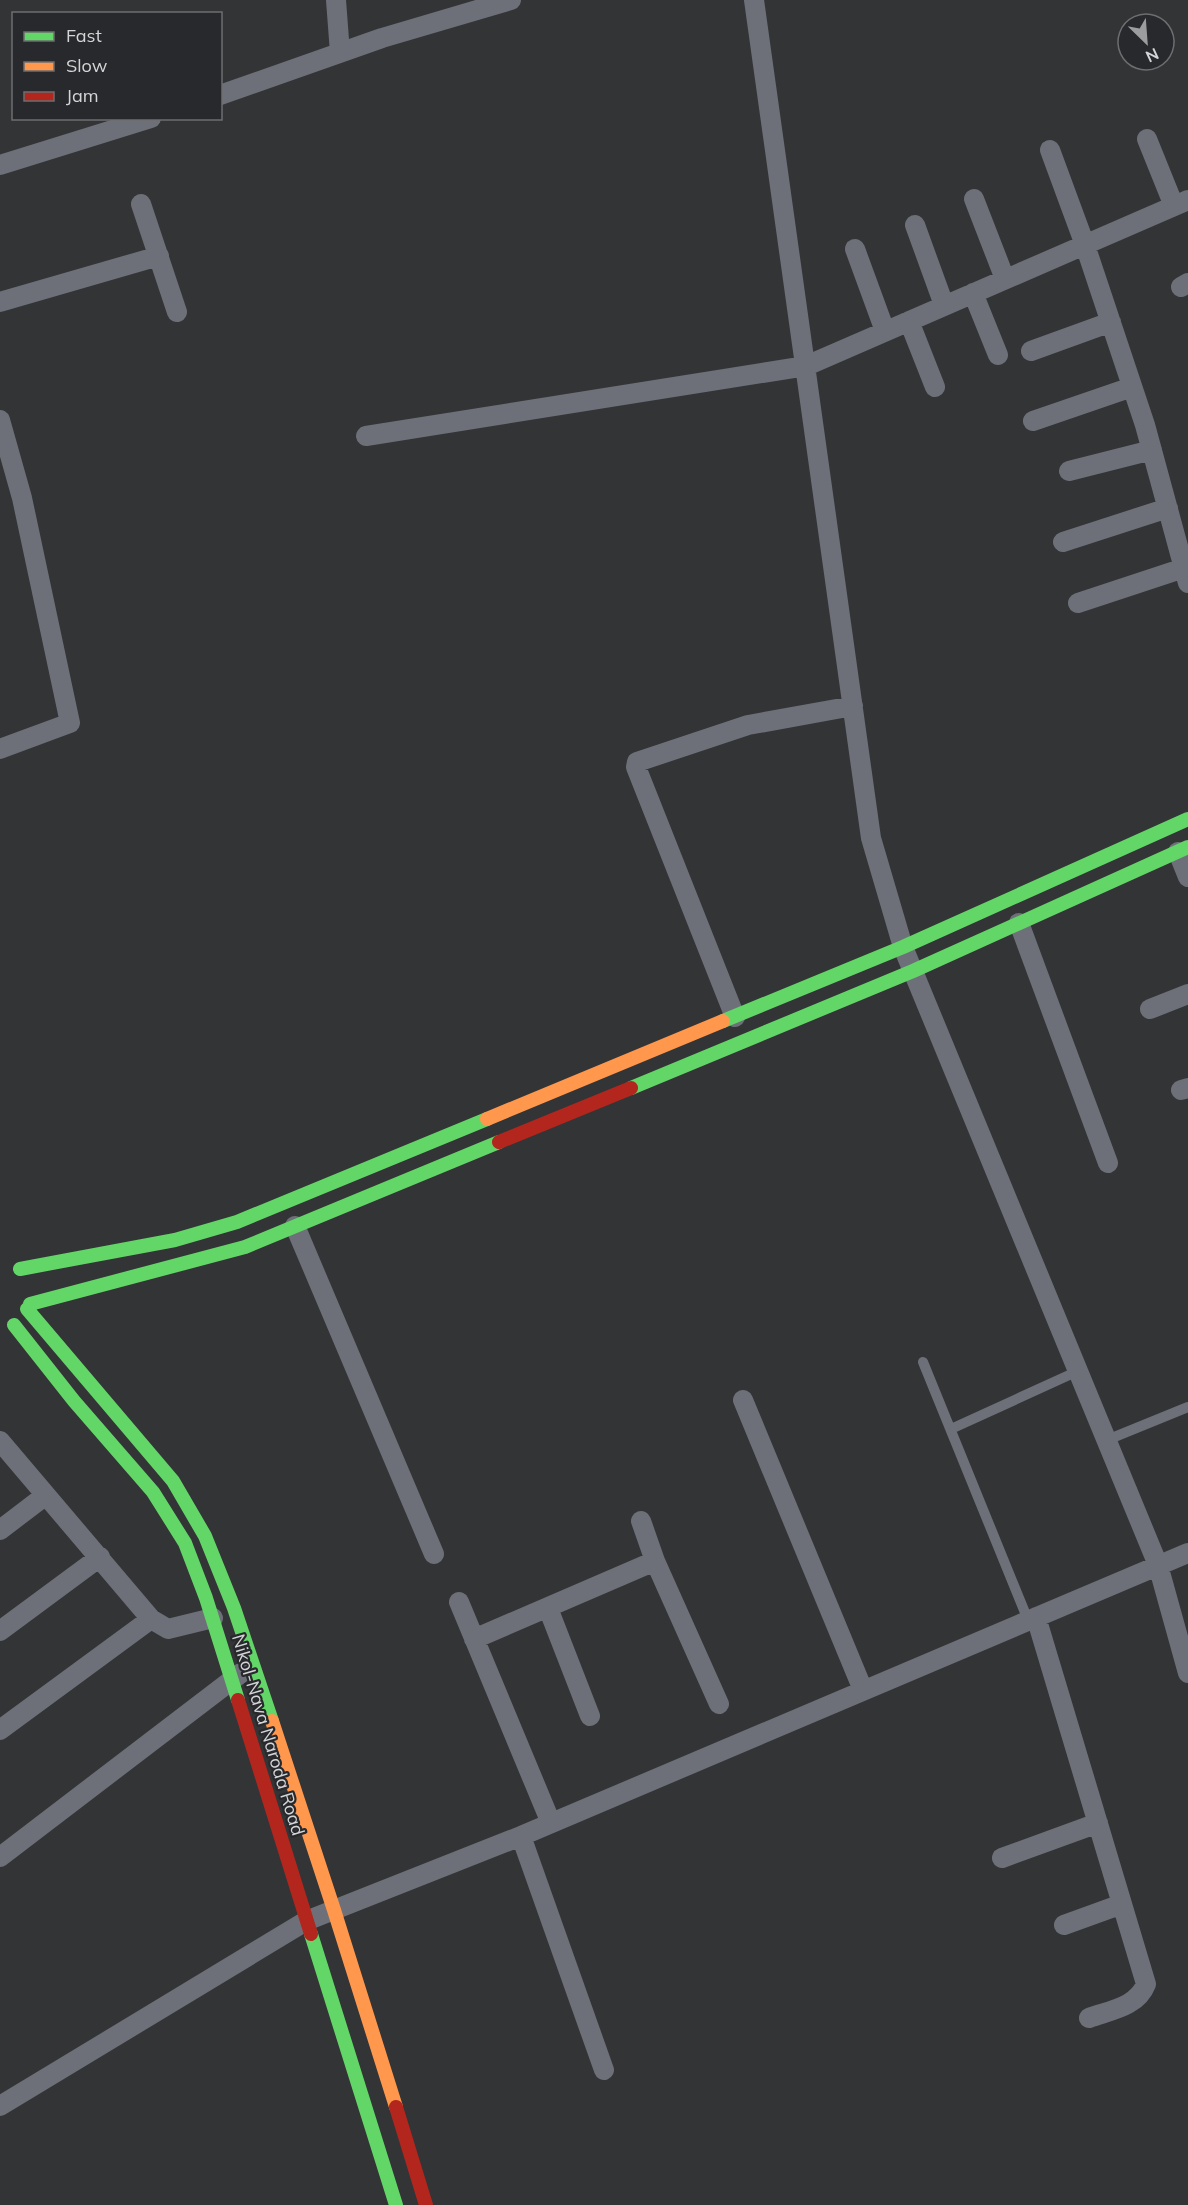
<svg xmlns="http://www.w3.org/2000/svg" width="1188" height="2205" font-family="Mulish,sans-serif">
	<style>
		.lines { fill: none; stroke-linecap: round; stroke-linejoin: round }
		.lane { stroke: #6d7079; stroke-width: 10 }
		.street { stroke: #6d7079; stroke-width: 20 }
		.fast { stroke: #63d668; stroke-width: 14 }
		.slow { stroke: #ff974d; stroke-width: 14 }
		.jam { stroke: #b3261e; stroke-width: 14 }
		.labels { text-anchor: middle; stroke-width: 4.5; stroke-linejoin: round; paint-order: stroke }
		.street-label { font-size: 18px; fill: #d4d5d7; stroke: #28292c }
	</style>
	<rect width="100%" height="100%" fill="#333436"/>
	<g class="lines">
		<path class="lane" d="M 923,1362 L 1028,1620
			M 951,1429 L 1078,1371
			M 1107,1440 L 1188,1407"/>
		<path class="street" d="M 336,0 L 340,53
			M 754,0 L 871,838 L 903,947 L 1158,1565 L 1188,1673
			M 220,95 L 382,38 L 511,0
			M 1147,139 L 1174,206
			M 1050,150 L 1085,245 L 1145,425 L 1188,583
			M 0,165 L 151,118
			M 974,199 L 1005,279
			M 141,204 L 177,312
			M 915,225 L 944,305
			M 855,249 L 885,331
			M 1181,287 L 1188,283
			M 973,293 L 998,355
			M 0,302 L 159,256
			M 909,321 L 935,387
			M 1031,351 L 1111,322
			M 0,420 L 22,498 L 70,723 L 0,749
			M 1033,421 L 1132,387
			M 366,436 L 806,366 L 1188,200
			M 1069,471 L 1152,450
			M 1063,542 L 1168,508
			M 1078,603 L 1184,568
			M 1178,852 L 1188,877
			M 1019,923 L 1108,1163
			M 1150,1009 L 1188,994
			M 735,1017 L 636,767 L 637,762 L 748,725 L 853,706
			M 1181,1090 L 1188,1088
			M 295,1226 L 434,1554
			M 743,1400 L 863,1690
			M 0,1441 L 151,1619 L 0,1730
			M 0,1530 L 46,1495
			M 655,1561 L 719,1704
			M 459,1602 L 551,1823
			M 548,1608 L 590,1716
			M 1036,1617 L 1146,1984 C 1137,2007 1111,2010 1089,2018
			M 151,1619 L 168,1629 L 213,1618
			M 0,1631 L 100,1557
			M 474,1639 L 655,1561 L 641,1521
			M 521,1836 L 604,2070
			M 0,1857 L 241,1673
			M 1002,1858 L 1098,1823
			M 1064,1925 L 1122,1904
			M 0,2106 L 306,1921 L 521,1836 L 1188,1553"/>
		<path class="fast" d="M 723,1021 L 903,947 L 1188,819
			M 631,1088 L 913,971 L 1188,847
			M 20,1269 L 175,1240 L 237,1222 L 487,1119
			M 30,1304 L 245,1247 L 499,1142
			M 27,1309 L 173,1481 L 205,1536 L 234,1608 L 272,1721
			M 14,1325 L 74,1401 L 153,1492 L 185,1543 L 206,1598 L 238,1700
			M 311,1934 L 396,2205"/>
		<path class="slow" d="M 487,1119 L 723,1021
			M 272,1721 L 334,1910 L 396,2107"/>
		<path class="jam" d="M 499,1142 L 631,1088
			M 238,1700 L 311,1934
			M 396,2107 L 426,2205"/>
	</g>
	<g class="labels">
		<g class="street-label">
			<text transform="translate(268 1735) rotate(73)" y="6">Nikol-Nava Naroda Road</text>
		</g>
	</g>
	<rect x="12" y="12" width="210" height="108" fill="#28292c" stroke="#6d6e70" stroke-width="1.5"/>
	<rect x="24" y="32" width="30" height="9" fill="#63d668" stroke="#6d6e70" stroke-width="1.5"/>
	<text x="66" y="42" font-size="18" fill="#d4d5d7">Fast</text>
	<rect x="24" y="62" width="30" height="9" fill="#ff974d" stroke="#6d6e70" stroke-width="1.5"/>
	<text x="66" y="72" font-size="18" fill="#d4d5d7">Slow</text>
	<rect x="24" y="92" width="30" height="9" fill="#b3261e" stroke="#6d6e70" stroke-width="1.5"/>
	<text x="66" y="102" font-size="18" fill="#d4d5d7">Jam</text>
	<g transform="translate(1146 42) rotate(155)"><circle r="28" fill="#28292c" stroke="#6d6e70" stroke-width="1.5"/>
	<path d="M0-4.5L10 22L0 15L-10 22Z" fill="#9c9d9f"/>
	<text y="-9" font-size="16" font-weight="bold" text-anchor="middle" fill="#d4d5d7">N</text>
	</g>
</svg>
